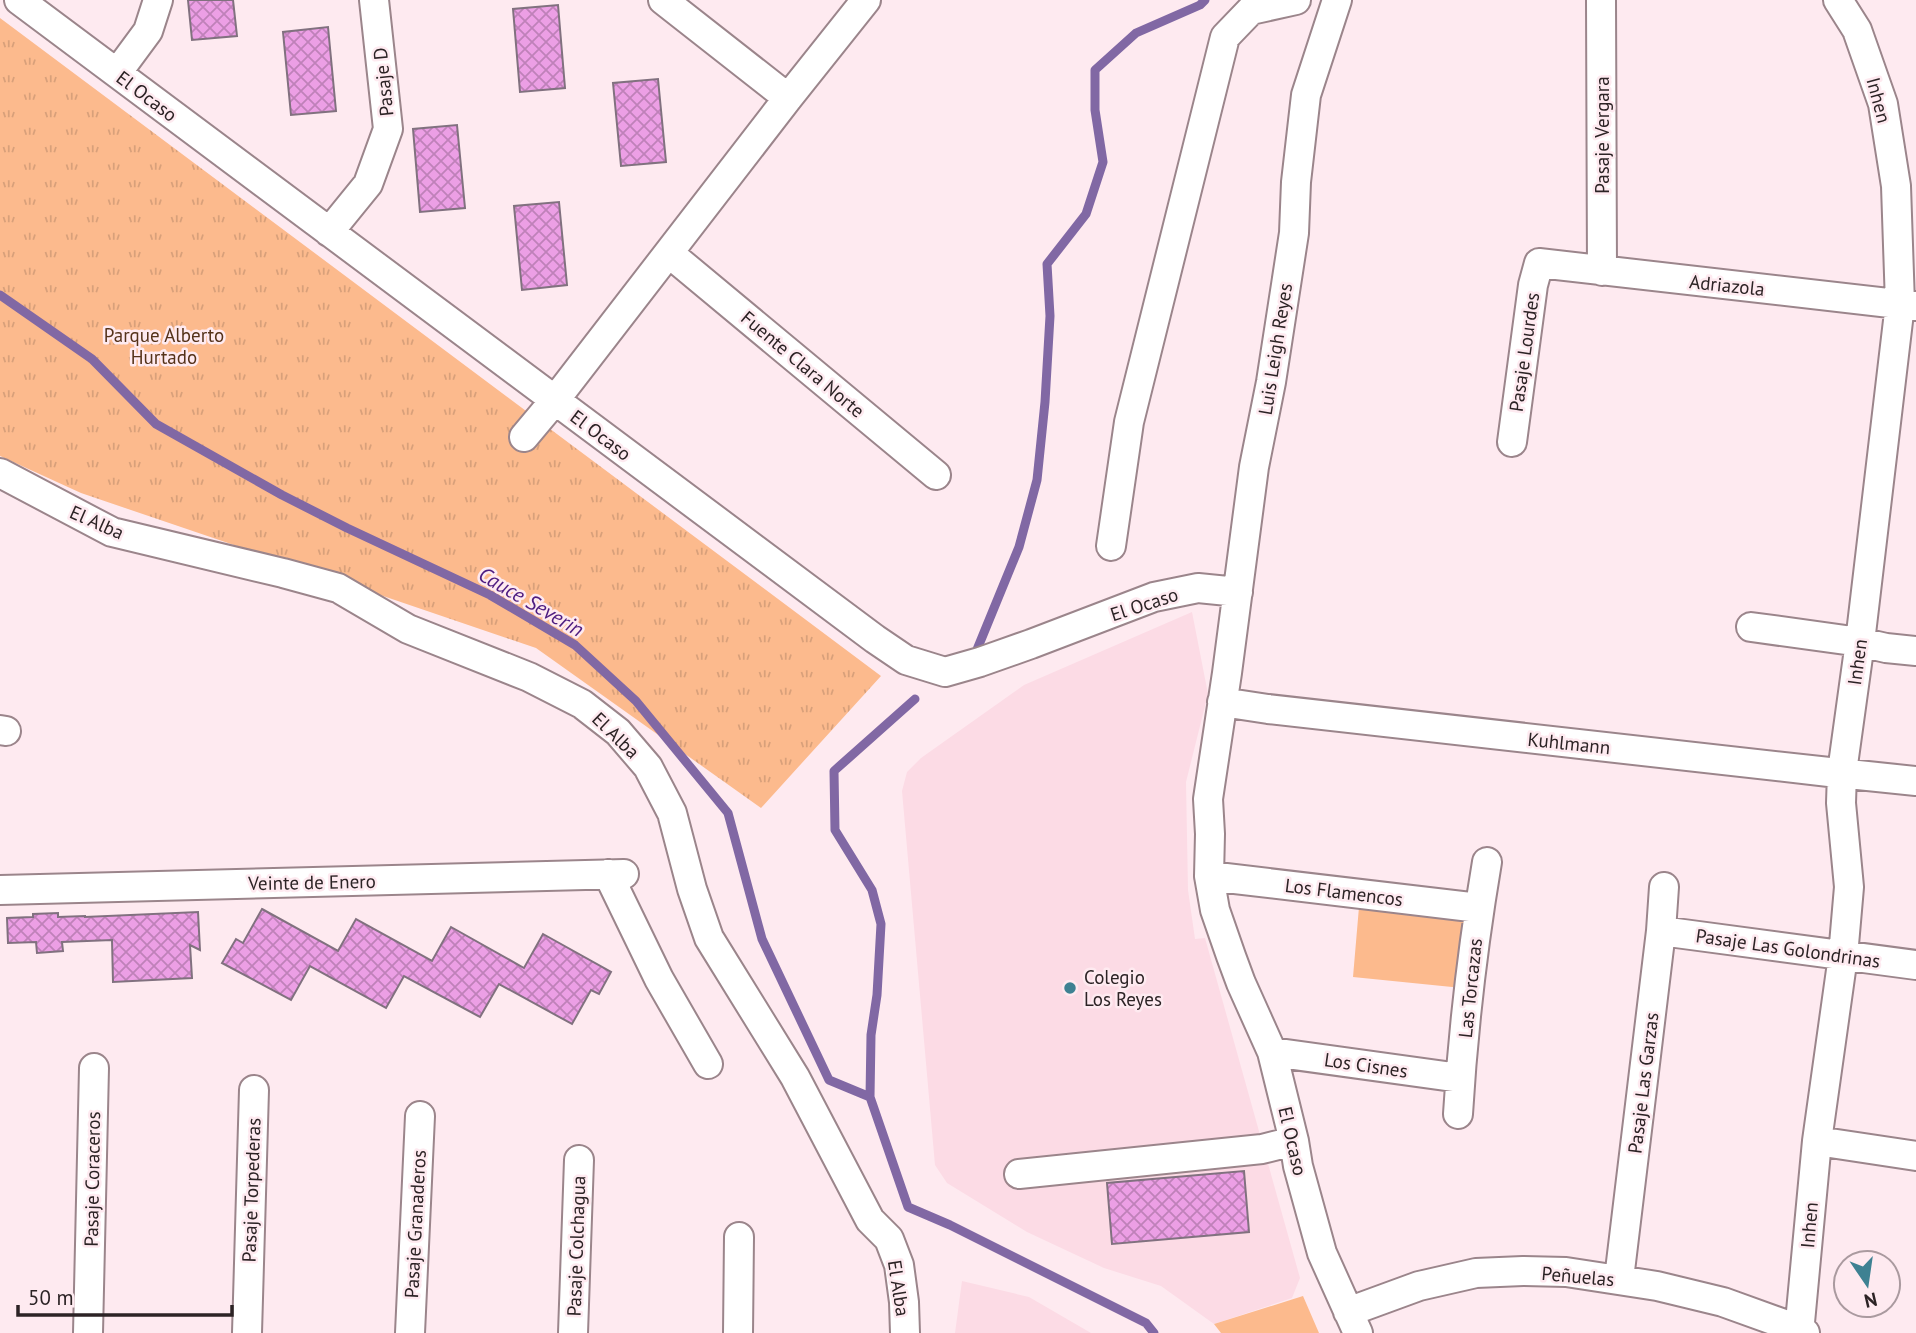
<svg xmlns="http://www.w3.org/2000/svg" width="1916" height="1333" font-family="'PT Sans',sans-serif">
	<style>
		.built { fill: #fcdbe5 }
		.grass { fill: #fcba8d }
		.park { fill: url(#park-tufts) }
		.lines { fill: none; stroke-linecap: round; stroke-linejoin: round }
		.stream { stroke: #8168a4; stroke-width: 9 }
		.building { fill: url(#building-cross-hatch); stroke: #81717f; stroke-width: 2 }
		.minor-casing { stroke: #9b858b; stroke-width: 32 }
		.minor { stroke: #fff; stroke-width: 28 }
		.poi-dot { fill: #3e8192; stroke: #feeaf0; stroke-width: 2.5 }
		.labels { text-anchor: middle; stroke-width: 5; stroke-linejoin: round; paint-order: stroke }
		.street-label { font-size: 19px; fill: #2c2325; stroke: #feeaf0 }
		.park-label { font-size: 19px; fill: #553219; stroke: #feeaf0 }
		.poi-label { font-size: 19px; fill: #2c2325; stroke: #feeaf0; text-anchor: start }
		.water-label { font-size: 21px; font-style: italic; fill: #4e1c80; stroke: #feeaf0 }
	</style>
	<defs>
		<pattern id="park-tufts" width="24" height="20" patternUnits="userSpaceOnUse" patternTransform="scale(1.75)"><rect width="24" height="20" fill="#fcba8d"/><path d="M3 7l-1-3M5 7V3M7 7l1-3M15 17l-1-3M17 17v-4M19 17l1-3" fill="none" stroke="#d8a07a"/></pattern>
		<pattern id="building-cross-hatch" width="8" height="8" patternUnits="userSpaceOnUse" patternTransform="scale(1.75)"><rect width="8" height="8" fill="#ec9fe5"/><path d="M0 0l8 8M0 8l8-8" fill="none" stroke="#bf81b9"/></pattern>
	</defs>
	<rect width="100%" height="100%" fill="#feeaf0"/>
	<path class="built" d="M 1192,612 L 1208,694 L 1186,782 L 1188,890 L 1195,939 L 1205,938 L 1300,1278 L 1292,1298 L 1214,1324 L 1161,1286 L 1104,1268 L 1027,1232 L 947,1183 L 935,1165 L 902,791 L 907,772 L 921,758 L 1024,685 Z
		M 962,1281 L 1029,1297 L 1091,1333 L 955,1333 Z"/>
	<path class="grass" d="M 1359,907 L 1469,917 L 1462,988 L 1353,977 Z
		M 1303,1296 L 1319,1333 L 1221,1333 L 1214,1324 Z"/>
	<path class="park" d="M 0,18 L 881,676 L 761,808 L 536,648 L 81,493 L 0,456 Z"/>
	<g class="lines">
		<path class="stream" d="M 0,295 L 92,359 L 156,424 L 282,495 L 347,528 L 490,595 L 575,645 L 636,701 L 728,813 L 762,939 L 829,1080 L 870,1097
			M 976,652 L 1019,547 L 1037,480 L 1045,402 L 1050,316 L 1047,264 L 1086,214 L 1103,162 L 1095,110 L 1095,70 L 1136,33 L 1200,5 L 1205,0
			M 915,699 L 834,771 L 835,830 L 872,890 L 881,924 L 877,995 L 871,1035 L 870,1097 L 908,1207 L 950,1225 L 1146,1323 L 1154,1333"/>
	</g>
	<path class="building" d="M 188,0 L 233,0 L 237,36 L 192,40 Z
		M 558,5 L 565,88 L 520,92 L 513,9 Z
		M 328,27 L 336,111 L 291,115 L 283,32 Z
		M 658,79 L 666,162 L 621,166 L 613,83 Z
		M 457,125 L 465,208 L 420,212 L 413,129 Z
		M 559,202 L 567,285 L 522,290 L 514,206 Z
		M 262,909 L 338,951 L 356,919 L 432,961 L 451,927 L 524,968 L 543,934 L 611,972 L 599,994 L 591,990 L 572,1024 L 499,984 L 480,1017 L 404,976 L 386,1008 L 310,966 L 291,1000 L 222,963 L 236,939 L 243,943 Z
		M 198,912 L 200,950 L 190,945 L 192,978 L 113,982 L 112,940 L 62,942 L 63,951 L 37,953 L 36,942 L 8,943 L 7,918 L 33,917 L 33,914 L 58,913 L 58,917 L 85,916 L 85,917 Z
		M 1244,1171 L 1249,1232 L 1112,1244 L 1107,1183 Z"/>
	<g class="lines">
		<g class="minor-casing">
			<path id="minor" d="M 19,0 L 875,639 L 906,660 L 945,672 L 980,662 L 1031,644 L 1154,597 L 1198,588 L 1238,592
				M 663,0 L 788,98
				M 1337,0 L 1306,95 L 1296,182 L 1294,233 L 1271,382 L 1254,467 L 1227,673 L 1208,799 L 1210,834 L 1209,876 L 1215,910 L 1231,956 L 1241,983 L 1272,1052 L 1294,1141 L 1298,1166 L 1322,1253 L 1358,1333
				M 1601,0 L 1602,271
				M 117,73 L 148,31 L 158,0
				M 329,232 L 368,184 L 388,129 L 374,0
				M 670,254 L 936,475
				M 524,437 L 555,400 L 788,98 L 866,0
				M 1512,442 L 1533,285 L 1539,263 L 1916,306
				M 0,473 L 112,532 L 283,573 L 338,588 L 408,629 L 529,677 L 582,704 L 618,732 L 648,767 L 672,813 L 692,889 L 709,938 L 795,1077 L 870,1220 L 889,1239 L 899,1265 L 904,1302 L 905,1333
				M 1111,546 L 1129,422 L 1225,37 L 1251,10 L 1296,0
				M 1751,627 L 1860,642 L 1886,648 L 1916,651
				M 1222,702 L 1268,709 L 1829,772 L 1916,781
				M 0,730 L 6,731
				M 608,874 L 659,979 L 708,1064
				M 1209,876 L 1479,908
				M 0,890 L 624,874
				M 1661,931 L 1916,965
				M 1272,1052 L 1460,1078
				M 1458,1114 C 1463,1030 1473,945 1487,862
				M 1817,1141 L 1916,1156
				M 1019,1174 L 1262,1149 L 1294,1141
				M 1619,1279 L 1661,931 L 1664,887
				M 1348,1312 L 1419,1286 L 1476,1273 L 1523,1271 L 1566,1272 L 1657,1286 L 1723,1302 L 1798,1329 L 1805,1333
				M 88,1333 L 94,1068
				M 247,1333 L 254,1090
				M 410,1333 L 420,1116
				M 573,1333 L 579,1160
				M 738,1333 L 739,1237
				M 1799,1333 L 1817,1141 L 1843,956 L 1849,887 L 1841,803 L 1842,772 L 1860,642 L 1900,304 L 1896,186 L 1883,104 L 1857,30 L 1838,0"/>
		</g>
		<use href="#minor" class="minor"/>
	</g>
	<circle class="poi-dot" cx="1070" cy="988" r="7"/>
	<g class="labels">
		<g class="street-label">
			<text transform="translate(383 82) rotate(-96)" y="7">Pasaje D</text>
			<text transform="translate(147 96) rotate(37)" y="7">El Ocaso</text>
			<text transform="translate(1879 100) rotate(75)" y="7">Inhen</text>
			<text transform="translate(1602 135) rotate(-90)" y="7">Pasaje Vergara</text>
			<text transform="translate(1727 285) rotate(6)" y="7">Adriazola</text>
			<text transform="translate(1275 349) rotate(-81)" y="7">Luis Leigh Reyes</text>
			<text transform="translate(1524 352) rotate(-82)" y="7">Pasaje Lourdes</text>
			<text transform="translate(803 364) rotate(40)" y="7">Fuente Clara Norte</text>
			<text transform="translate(601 435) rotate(37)" y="7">El Ocaso</text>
			<text transform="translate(97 522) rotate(24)" y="7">El Alba</text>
			<text transform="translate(1144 604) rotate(-18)" y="7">El Ocaso</text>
			<text transform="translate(1857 662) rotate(-82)" y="7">Inhen</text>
			<text transform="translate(616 735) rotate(44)" y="7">El Alba</text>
			<text transform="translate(1569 743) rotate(6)" y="7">Kuhlmann</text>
			<text transform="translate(312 882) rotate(-1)" y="7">Veinte de Enero</text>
			<text transform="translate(1344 892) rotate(7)" y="7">Los Flamencos</text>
			<text transform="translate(1788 948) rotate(8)" y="7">Pasaje Las Golondrinas</text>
			<text transform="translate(1470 988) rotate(-84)" y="7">Las Torcazas</text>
			<text transform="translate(1366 1065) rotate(8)" y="7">Los Cisnes</text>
			<text transform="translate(1643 1083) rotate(-83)" y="7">Pasaje Las Garzas</text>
			<text transform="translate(1293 1141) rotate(77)" y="7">El Ocaso</text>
			<text transform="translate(92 1179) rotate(-89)" y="7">Pasaje Coraceros</text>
			<text transform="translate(251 1190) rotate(-88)" y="7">Pasaje Torpederas</text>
			<text transform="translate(415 1224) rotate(-87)" y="7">Pasaje Granaderos</text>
			<text transform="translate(1809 1225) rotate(-85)" y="7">Inhen</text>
			<text transform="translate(576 1246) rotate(-88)" y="7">Pasaje Colchagua</text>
			<text transform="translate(1578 1276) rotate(5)" y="7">Peñuelas</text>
			<text transform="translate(899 1288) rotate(81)" y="7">El Alba</text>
		</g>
		<g class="park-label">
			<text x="164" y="342">Parque Alberto<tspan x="164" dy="22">Hurtado</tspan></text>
		</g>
		<g class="poi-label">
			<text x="1084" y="984">Colegio<tspan x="1084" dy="22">Los Reyes</tspan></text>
		</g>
		<g class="water-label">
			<text transform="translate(531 602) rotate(30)" y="7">Cauce Severin</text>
		</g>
	</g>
	<g transform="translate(1867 1284) rotate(167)"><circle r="33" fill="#feeaf0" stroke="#aa9a9f" stroke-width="2"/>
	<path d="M0-5L12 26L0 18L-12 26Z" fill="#3e8192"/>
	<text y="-10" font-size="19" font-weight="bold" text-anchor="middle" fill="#2c2325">N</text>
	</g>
	<path d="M18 1305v10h214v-10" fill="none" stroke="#2c2325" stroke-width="3.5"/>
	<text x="28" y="1305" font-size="21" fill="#2c2325" stroke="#feeaf0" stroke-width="5" paint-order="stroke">50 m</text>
</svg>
